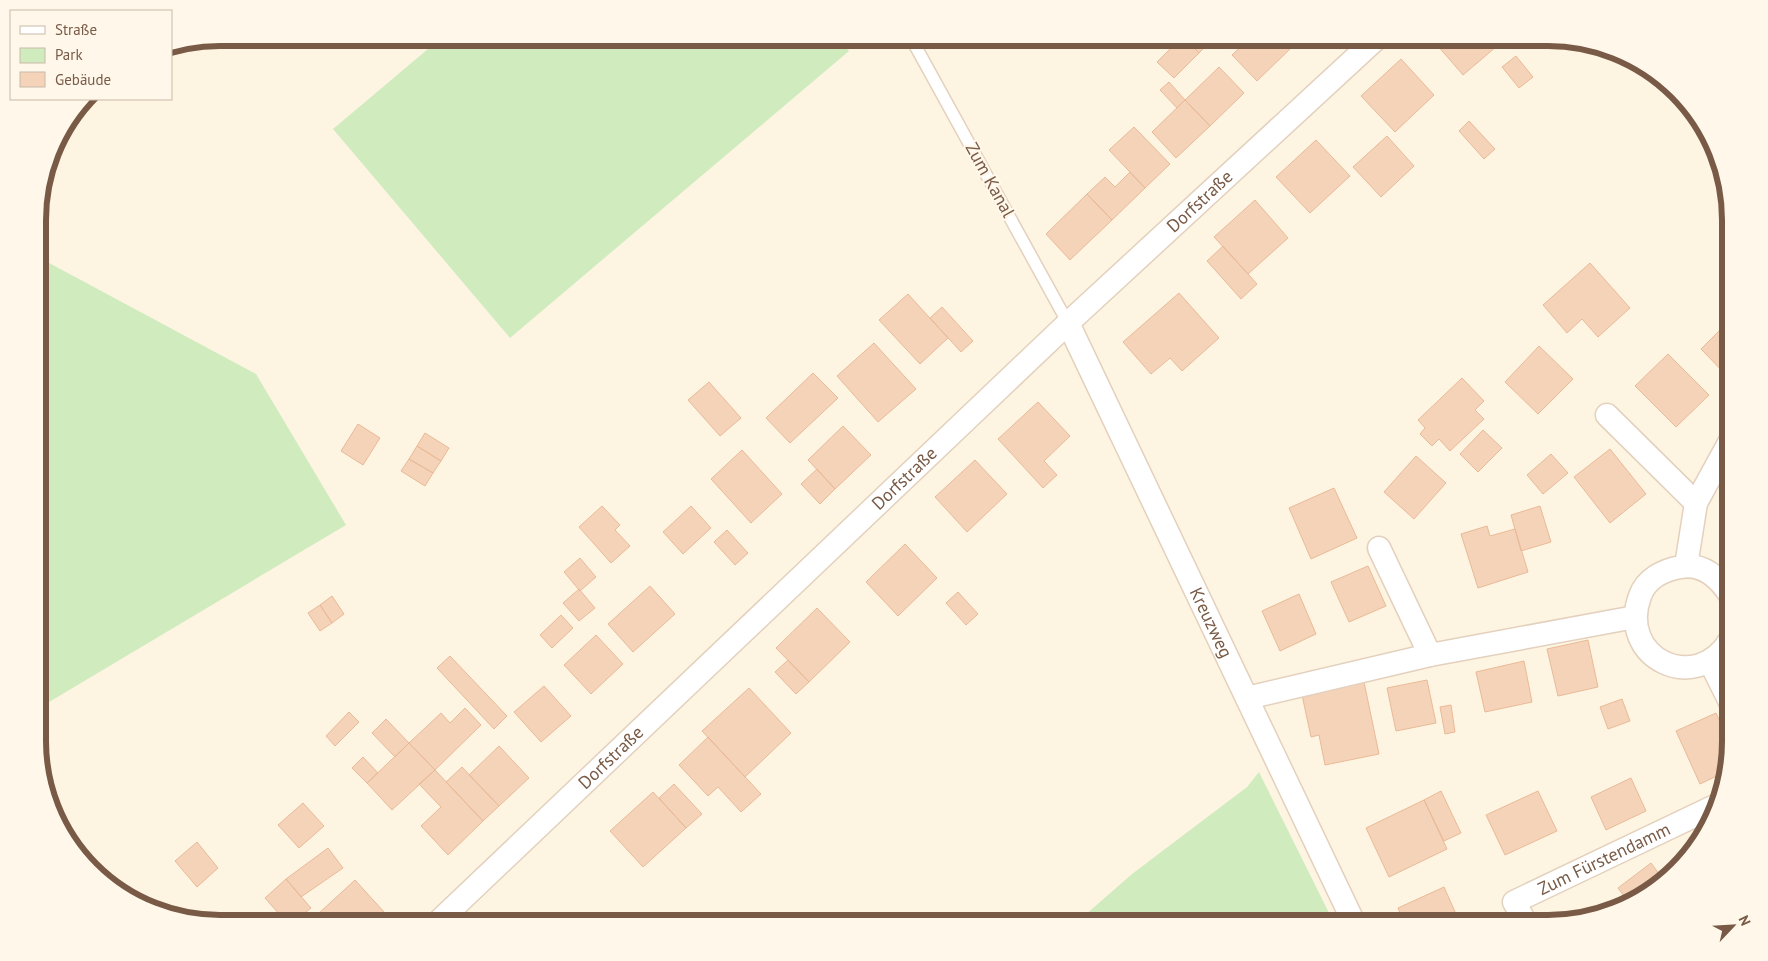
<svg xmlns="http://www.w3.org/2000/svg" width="1768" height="961" font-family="'PT Sans',sans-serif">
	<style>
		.green { fill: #d0ecbf }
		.building { fill: #f5d3b8; stroke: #e9ba97 }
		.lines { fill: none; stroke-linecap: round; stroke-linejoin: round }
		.lane-casing { stroke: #e3d1bd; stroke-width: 14 }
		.street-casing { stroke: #e3d1bd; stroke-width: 25 }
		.lane { stroke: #fff; stroke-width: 11 }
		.street { stroke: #fff; stroke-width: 22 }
		.labels { text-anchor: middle; stroke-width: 4.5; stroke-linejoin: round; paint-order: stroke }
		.street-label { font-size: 18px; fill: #785a46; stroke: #fff8ea }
		.rim { fill: none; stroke: #785a46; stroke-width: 6 }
	</style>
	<rect width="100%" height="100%" fill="#fef4e2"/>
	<path class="green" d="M 441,38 L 838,38 L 849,51 L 510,338 L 333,129 Z
		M 38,257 L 256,374 L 346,525 L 39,708 Z
		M 1259,772 L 1334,923 L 1076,923 L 1132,874 L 1247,787 Z"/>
	<path class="building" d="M 1181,38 L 1184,38 L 1199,53 L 1174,78 L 1157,62 Z
		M 1184,38 L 1214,38 L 1199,53 Z
		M 1250,38 L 1281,38 L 1291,48 L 1257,81 L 1232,55 Z
		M 1431,38 L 1489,38 L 1497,46 L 1463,75 Z
		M 1516,56 L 1533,77 L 1519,88 L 1502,67 Z
		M 1401,59 L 1434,95 L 1395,132 L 1361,96 Z
		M 1219,67 L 1244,93 L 1210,126 L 1185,100 Z
		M 1169,82 L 1185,100 L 1177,108 L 1160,90 Z
		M 1185,100 L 1210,126 L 1176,158 L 1152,132 Z
		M 1469,121 L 1495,149 L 1484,159 L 1459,131 Z
		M 1134,127 L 1170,164 L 1145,188 L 1109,150 Z
		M 1387,136 L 1414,166 L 1381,197 L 1353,167 Z
		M 1316,140 L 1350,176 L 1310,213 L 1276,177 Z
		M 1130,172 L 1145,188 L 1112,220 L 1087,194 L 1105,177 L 1115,187 Z
		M 1087,194 L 1112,220 L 1070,260 L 1046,234 Z
		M 1255,200 L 1288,238 L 1248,274 L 1214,237 Z
		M 1223,246 L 1257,284 L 1241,299 L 1207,261 Z
		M 1590,263 L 1630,308 L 1598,337 L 1582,319 L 1567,333 L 1543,305 Z
		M 1179,293 L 1219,338 L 1182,371 L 1170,358 L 1151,374 L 1123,342 Z
		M 908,294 L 948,338 L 920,364 L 879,320 Z
		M 942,307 L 973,341 L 961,352 L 930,318 Z
		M 1729,321 L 1729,378 L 1701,349 Z
		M 874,343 L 916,389 L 878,422 L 837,376 Z
		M 1539,346 L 1573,379 L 1538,414 L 1505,382 Z
		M 1668,354 L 1709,395 L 1676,427 L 1635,386 Z
		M 813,373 L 838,398 L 790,443 L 766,418 Z
		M 1462,378 L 1484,401 L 1475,410 L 1484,419 L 1450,451 L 1439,439 L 1432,446 L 1420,434 L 1425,428 L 1418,420 Z
		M 709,382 L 741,418 L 720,436 L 688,400 Z
		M 1038,402 L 1070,436 L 1044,461 L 1057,475 L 1043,488 L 998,439 Z
		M 358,424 L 380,438 L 363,465 L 341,451 Z
		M 843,426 L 871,455 L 835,489 L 808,460 Z
		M 1483,430 L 1502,448 L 1478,472 L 1460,454 Z
		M 425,433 L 449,448 L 441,461 L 417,446 Z
		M 417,446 L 441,461 L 433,473 L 409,459 Z
		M 1610,449 L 1646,494 L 1610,523 L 1574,477 Z
		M 742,450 L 782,494 L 751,523 L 711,479 Z
		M 1551,454 L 1568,473 L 1543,494 L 1527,475 Z
		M 1416,456 L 1446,483 L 1414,519 L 1384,492 Z
		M 409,459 L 433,473 L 425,486 L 401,471 Z
		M 975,460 L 1007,494 L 967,532 L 935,497 Z
		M 817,469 L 835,489 L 820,504 L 801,484 Z
		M 1334,488 L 1357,538 L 1311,559 L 1289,508 Z
		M 602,506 L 620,525 L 615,530 L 630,546 L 611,563 L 579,527 Z
		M 691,506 L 711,528 L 683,554 L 663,532 Z
		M 1540,506 L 1551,542 L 1521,551 L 1511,515 Z
		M 1487,526 L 1490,536 L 1515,529 L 1528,572 L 1478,588 L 1461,534 Z
		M 727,530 L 748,553 L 735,565 L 714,542 Z
		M 905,544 L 937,578 L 898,616 L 866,582 Z
		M 580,558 L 596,577 L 580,591 L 564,572 Z
		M 1368,566 L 1386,606 L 1349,622 L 1331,582 Z
		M 650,586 L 675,614 L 633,652 L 608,624 Z
		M 579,589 L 595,608 L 579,621 L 563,603 Z
		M 958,592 L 978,614 L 966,625 L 946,603 Z
		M 1299,594 L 1316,634 L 1280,651 L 1262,611 Z
		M 332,596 L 344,614 L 332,623 L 320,605 Z
		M 320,605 L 332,623 L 320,631 L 308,613 Z
		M 817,608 L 850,642 L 809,682 L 776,648 Z
		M 561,615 L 573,628 L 552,648 L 540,635 Z
		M 596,635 L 623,664 L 591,694 L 564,665 Z
		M 1588,640 L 1598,687 L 1558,696 L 1547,649 Z
		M 450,656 L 507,716 L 494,729 L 437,668 Z
		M 788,660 L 809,682 L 796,694 L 775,672 Z
		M 1524,661 L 1532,702 L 1485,712 L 1476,672 Z
		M 1427,680 L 1436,723 L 1396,731 L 1387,688 Z
		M 1364,682 L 1379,754 L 1325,765 L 1319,735 L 1311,737 L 1302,695 Z
		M 544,686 L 571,716 L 541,742 L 514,712 Z
		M 749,688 L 791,733 L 745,777 L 702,731 Z
		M 1622,699 L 1630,721 L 1608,729 L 1600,707 Z
		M 1451,705 L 1455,732 L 1445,734 L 1440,707 Z
		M 465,708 L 481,725 L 435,770 L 409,743 L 441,713 L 450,723 Z
		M 349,712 L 359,722 L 335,746 L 326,736 Z
		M 1716,713 L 1730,743 L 1723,773 L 1700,784 L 1676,731 Z
		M 386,719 L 409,743 L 395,757 L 372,733 Z
		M 708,737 L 761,794 L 741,812 L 718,787 L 708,796 L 679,765 Z
		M 409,743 L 435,770 L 392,810 L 367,783 Z
		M 499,746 L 529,778 L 499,806 L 469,775 Z
		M 363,757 L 378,773 L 367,783 L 352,768 Z
		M 462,767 L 499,806 L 483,821 L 446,782 Z
		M 435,770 L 483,821 L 448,855 L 421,826 L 441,807 L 419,784 Z
		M 1631,778 L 1646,811 L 1606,830 L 1591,797 Z
		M 674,784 L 702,814 L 686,828 L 659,798 Z
		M 1441,791 L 1461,833 L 1444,841 L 1424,800 Z
		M 1538,791 L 1557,831 L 1505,855 L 1486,815 Z
		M 653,792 L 686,828 L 643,867 L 610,831 Z
		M 1424,800 L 1447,849 L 1389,877 L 1366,828 Z
		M 303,803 L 324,826 L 299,848 L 278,825 Z
		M 197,842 L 218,868 L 197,887 L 175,861 Z
		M 328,848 L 343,868 L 301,897 L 286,879 Z
		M 1651,863 L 1662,878 L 1649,893 L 1627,900 L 1618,888 Z
		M 286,879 L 311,908 L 292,923 L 287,923 L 265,898 Z
		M 355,880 L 385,913 L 375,923 L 327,923 L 318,914 Z
		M 1444,887 L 1460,923 L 1404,923 L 1398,908 Z
		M 318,914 L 327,923 L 308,923 Z"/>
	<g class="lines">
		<g class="lane-casing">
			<path id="lane" d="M 911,38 L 1068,323"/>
		</g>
		<g class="street-casing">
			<g id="street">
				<path id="s1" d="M 1068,323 L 1354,923"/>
				<path d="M 1607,415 L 1696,503"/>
				<path d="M 1379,548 L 1430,655"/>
				<path d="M 1686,566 L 1696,503 L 1730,441"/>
				<path d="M 1730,595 C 1719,578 1703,563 1681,567 C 1663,570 1646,579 1640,596 C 1617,658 1696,696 1730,640"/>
				<path d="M 1710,662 L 1730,702"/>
				<path d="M 1247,698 L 1430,655 L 1635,617"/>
				<path id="s2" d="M 437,923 L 1068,323 L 1377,38"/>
				<path id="s3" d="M 1526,923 L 1514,902 L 1715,806"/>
			</g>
		</g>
		<use href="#lane" class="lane"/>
		<use href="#street" class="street"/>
	</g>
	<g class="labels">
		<g class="street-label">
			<text transform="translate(990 180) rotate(61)" y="6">Zum Kanal</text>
			<text dy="6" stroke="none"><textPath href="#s2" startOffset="1050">Dorfstraße</textPath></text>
			<text dy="6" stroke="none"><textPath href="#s2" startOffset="645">Dorfstraße</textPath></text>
			<text dy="6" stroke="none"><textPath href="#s1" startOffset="332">Kreuzweg</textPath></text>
			<text dy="6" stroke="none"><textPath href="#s2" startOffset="240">Dorfstraße</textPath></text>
			<text dy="6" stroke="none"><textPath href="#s3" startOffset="124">Zum Fürstendamm</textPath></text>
		</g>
	</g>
	<path d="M0 0H1768V961H0ZM220 46H1548A174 174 0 0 1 1722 220V741A174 174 0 0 1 1548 915H220A174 174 0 0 1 46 741V220A174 174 0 0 1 220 46Z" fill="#fff8ea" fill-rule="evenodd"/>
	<path class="rim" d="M220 46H1548A174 174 0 0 1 1722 220V741A174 174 0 0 1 1548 915H220A174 174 0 0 1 46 741V220A174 174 0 0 1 220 46Z"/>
	<rect x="10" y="10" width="162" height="90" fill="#fff8ea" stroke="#c9b9a8"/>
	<rect x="20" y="26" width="25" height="8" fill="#ffffff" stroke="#c9b9a8"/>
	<text x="55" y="35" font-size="15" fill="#785a46">Straße</text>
	<rect x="20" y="48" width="25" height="15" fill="#d0ecbf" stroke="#c9b9a8"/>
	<text x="55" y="60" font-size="15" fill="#785a46">Park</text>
	<rect x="20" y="72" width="25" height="15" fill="#f5d3b8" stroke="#c9b9a8"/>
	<text x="55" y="85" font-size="15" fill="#785a46">Gebäude</text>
	<g transform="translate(1733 926) rotate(65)" stroke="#fff8ea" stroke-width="4" paint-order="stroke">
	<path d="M0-4L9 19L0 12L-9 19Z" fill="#785a46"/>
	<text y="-8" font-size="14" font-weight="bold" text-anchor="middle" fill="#785a46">N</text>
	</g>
</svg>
